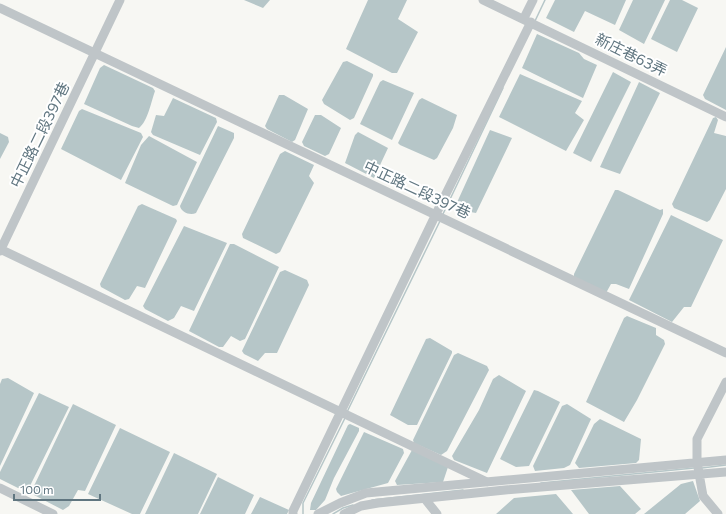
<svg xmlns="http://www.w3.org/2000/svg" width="726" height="514" font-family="Commissioner,'Noto Sans TC',sans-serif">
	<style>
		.water { fill: #b6c6c8 }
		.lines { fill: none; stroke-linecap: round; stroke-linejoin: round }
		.stream { stroke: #b6c6c8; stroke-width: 1.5 }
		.minor { stroke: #bfc5c8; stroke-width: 9 }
		.labels { text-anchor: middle; stroke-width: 4; stroke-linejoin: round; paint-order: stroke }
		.street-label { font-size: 15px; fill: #607680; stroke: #fff }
	</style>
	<rect width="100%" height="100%" fill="#f7f7f3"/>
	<path class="water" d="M 244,0 L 270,0 L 263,8 Z
		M 368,0 L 407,0 L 398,19 L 418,32 L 397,73 L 392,73 L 346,49 Z
		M 555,0 L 626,0 L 615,25 L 585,11 L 574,32 L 546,18 Z
		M 633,0 L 665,0 L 644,44 L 619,30 Z
		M 670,0 L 682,0 L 698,8 L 677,52 L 651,39 Z
		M 537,34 L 579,53 L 584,59 L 597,65 L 583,98 L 522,68 Z
		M 726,47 L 726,110 L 705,99 L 703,95 Z
		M 347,61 L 373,74 L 373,76 L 354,118 L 350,120 L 324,104 L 322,100 L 343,62 Z
		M 104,65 L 153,88 L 155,91 C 151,102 148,121 139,128 L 132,126 L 84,104 L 100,68 Z
		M 613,72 L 631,82 L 591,162 L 573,153 Z
		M 520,74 L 582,101 L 575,113 L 584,120 L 566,151 L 499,117 Z
		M 383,80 L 414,93 L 392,140 L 360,124 L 380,82 Z
		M 639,82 L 660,93 L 620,174 L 600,167 Z
		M 279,95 L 284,95 L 308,109 L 295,140 L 292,142 L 267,129 L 265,126 Z
		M 173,98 L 216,118 L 217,122 L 200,155 L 153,135 L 151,132 L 156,115 L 164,116 Z
		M 422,98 L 457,115 L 453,128 L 437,158 L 434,160 L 400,145 L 398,143 L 419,100 Z
		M 82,109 L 141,133 L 143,137 L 121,180 L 61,149 L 79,111 Z
		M 315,115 L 321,115 L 341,128 L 329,154 L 325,156 L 304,146 L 302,142 Z
		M 716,117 L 718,120 L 714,133 L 726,136 L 726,189 L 710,220 L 707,222 L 674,208 L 672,204 L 713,118 Z
		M 218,126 L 234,133 L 234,138 L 196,213 C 190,216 181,212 180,206 Z
		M 490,130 L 512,138 L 476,213 L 454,209 Z
		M 358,132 L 388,148 L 374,178 L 345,163 L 355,135 Z
		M 0,133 L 8,137 L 9,142 L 0,159 Z
		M 149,136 L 197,162 L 177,205 L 173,206 L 125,183 L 141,145 Z
		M 285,151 L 314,165 L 309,176 L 314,183 L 280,252 L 276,254 L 243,238 L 242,234 L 280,154 Z
		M 615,190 L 618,190 L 660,210 L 663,209 L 663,214 L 629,289 L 616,284 L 611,284 L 606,293 L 574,277 L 574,274 Z
		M 142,204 L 176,219 L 177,221 L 145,288 L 137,286 L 129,299 L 125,300 L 101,287 L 100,284 L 138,206 Z
		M 671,215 L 723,240 L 691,307 L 684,307 L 672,322 L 629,300 Z
		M 184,226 L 227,243 L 194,311 L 181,306 L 174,318 L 168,321 L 145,309 L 143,306 Z
		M 230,244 L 234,244 L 279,267 L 245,339 L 240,341 L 231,336 L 223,347 L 219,347 L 189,331 Z
		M 285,270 L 307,280 L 309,285 L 277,353 L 265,353 L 258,361 L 244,354 L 242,351 L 280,272 Z
		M 627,316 L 656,328 L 656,335 L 664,340 L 665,344 L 637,400 L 624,422 L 586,402 L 624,318 Z
		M 430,338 L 452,351 L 452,353 L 417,425 L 408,425 L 390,415 L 426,339 Z
		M 458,353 L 487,366 L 489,370 L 447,451 L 441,455 L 414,443 L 413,440 L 454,355 Z
		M 499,375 L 526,391 L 487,473 L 454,460 L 452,456 L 479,410 L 493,379 Z
		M 8,378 L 34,393 L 0,466 L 0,384 L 2,379 Z
		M 534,390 L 538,391 L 560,402 L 529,466 L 516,467 L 500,459 Z
		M 39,393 L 69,407 L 27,492 L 22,487 L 18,488 L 0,479 L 0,472 Z
		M 73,404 L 116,425 L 85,491 L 78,490 L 69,506 L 63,510 L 34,495 L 33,488 Z
		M 567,404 L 591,419 L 570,465 L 564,468 L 535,471 L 533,466 L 562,406 Z
		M 600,419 L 641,439 L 639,460 L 636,463 L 579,468 L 575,463 L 594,424 Z
		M 350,424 L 359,428 L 359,431 L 334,478 L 325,500 L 316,510 L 310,510 L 311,503 L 348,425 Z
		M 120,428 L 170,452 L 140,514 L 132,514 L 88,494 Z
		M 364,432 L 403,449 L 404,453 L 388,483 L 341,496 L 337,492 L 336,489 Z
		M 412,450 L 448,467 L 443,482 L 397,485 L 395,481 Z
		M 174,453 L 217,474 L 198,514 L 145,514 Z
		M 218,477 L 254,495 L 245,514 L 200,514 Z
		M 693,481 L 700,501 L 685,514 L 644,514 L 681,484 Z
		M 620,486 L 641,509 L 635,514 L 589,514 L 571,490 Z
		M 556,494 L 573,514 L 496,514 L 514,498 Z
		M 260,497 L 289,510 L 287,514 L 251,514 Z"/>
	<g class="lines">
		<path class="stream" d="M 535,21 L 545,0
			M 443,214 L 503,88
			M 347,412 L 440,221
			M 702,468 L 726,465
			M 541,483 L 694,468
			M 372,500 L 463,490
			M 303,514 L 303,503 L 345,418
			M 333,514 L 343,508 L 353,505"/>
		<path class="minor" d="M 483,0 L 726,117
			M 0,8 L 726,353
			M 524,18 L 533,0
			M 0,249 L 487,482
			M 0,251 L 120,0
			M 0,488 L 53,514
			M 425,499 L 437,514
			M 293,514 L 293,511 L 436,214 L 531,22
			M 318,514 L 340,503 L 366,493 L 726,460
			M 344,514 L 361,506 L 378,503 L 505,490 L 726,472
			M 718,514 L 703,496 L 697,462 L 697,439 L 726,382"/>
	</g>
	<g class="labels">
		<g class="street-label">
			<text transform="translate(631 55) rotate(26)" y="5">新庄巷63弄</text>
			<text transform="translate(40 135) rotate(-64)" y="5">中正路二段397巷</text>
			<text transform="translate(417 190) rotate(25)" y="5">中正路二段397巷</text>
		</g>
	</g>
	<path d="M14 494v6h86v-6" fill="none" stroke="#607680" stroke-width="2"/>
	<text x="20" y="494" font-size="12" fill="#607680" stroke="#ffffff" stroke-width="3" paint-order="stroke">100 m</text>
</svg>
